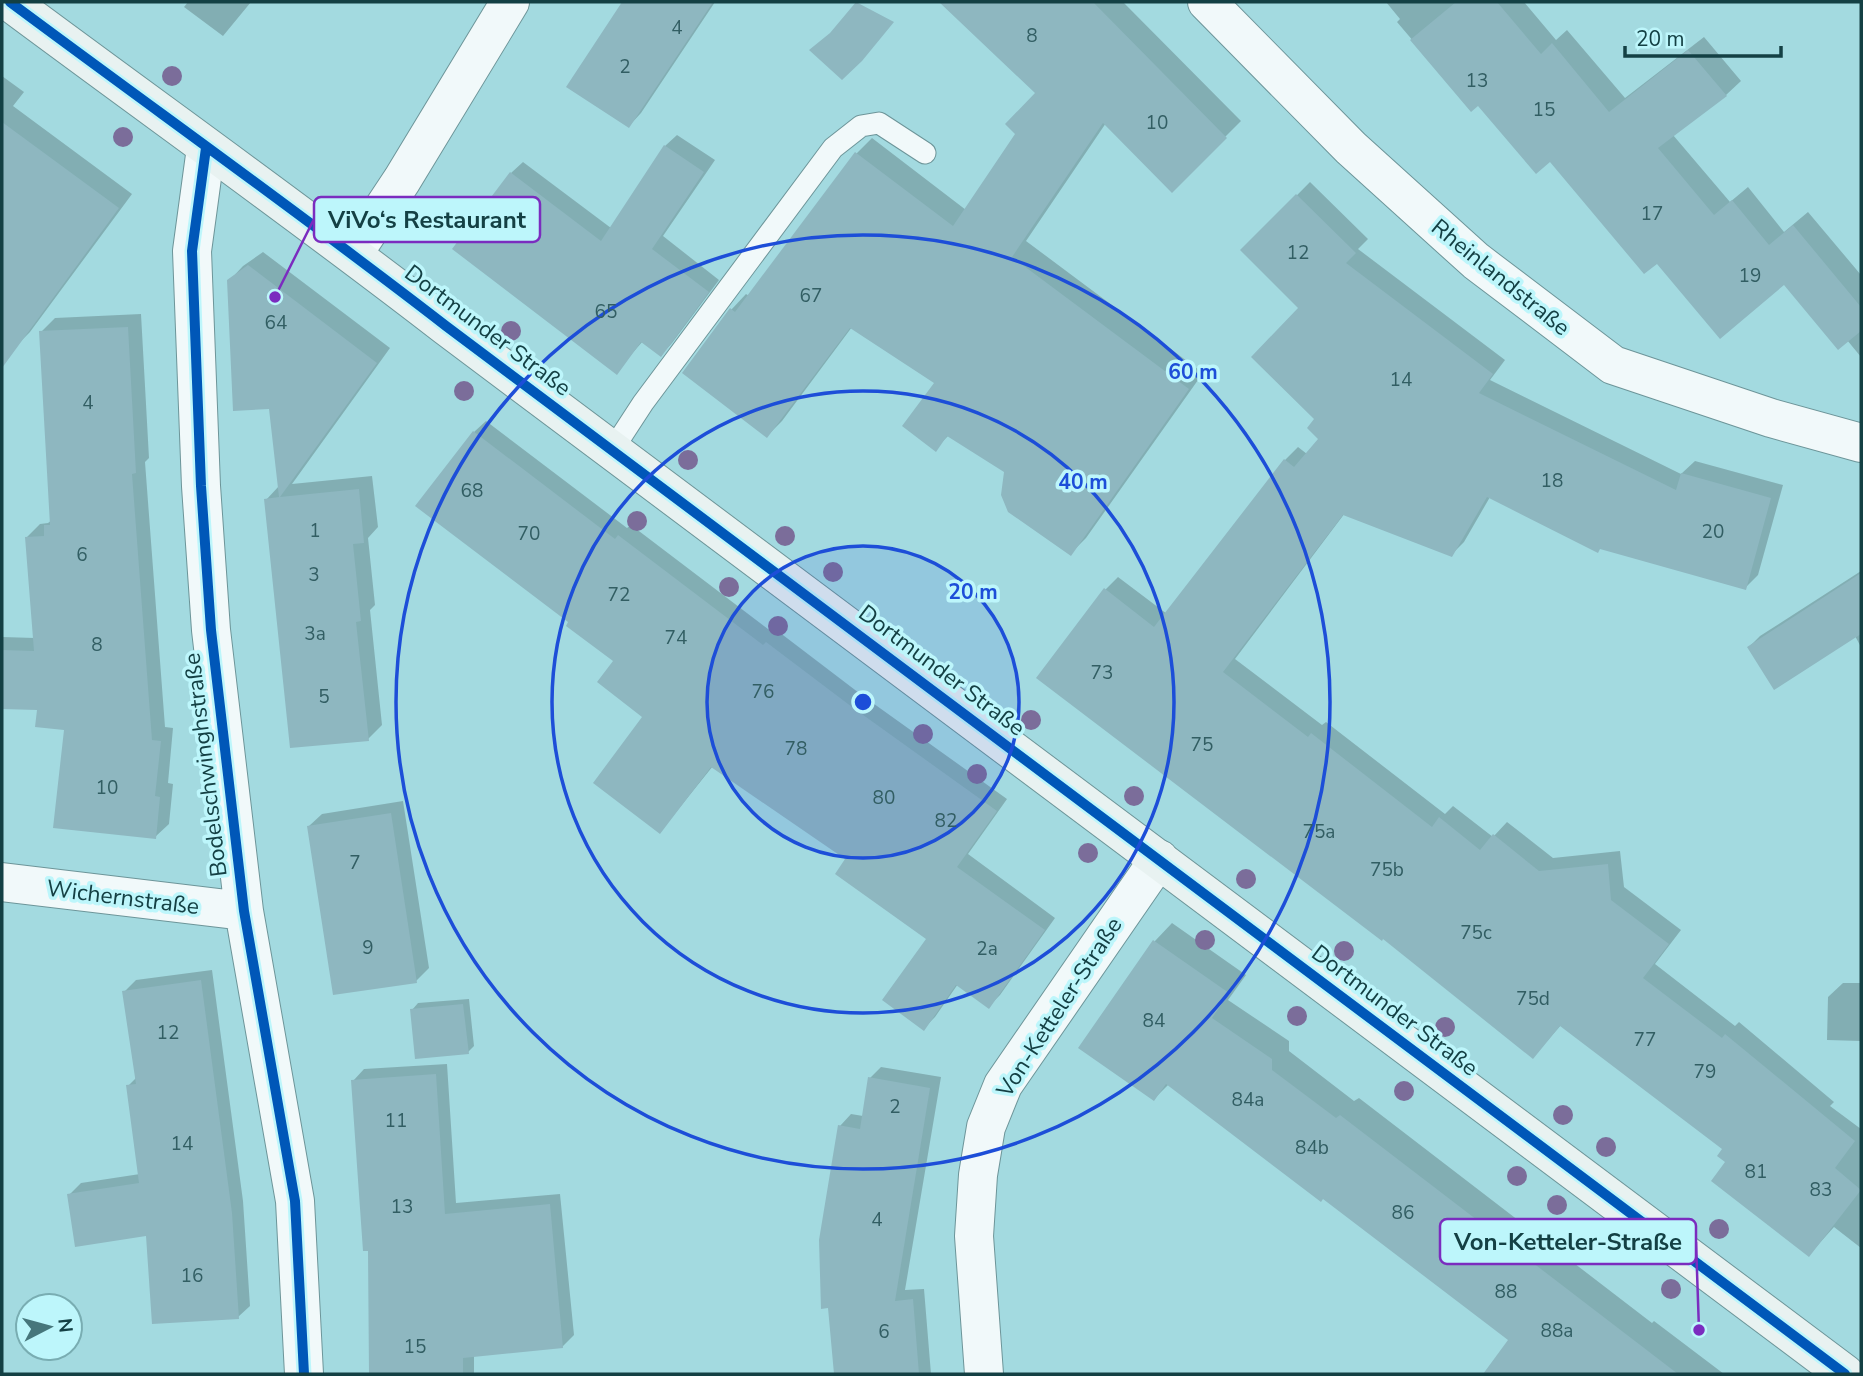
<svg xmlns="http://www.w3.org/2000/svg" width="1863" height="1376" font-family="'Nunito Sans',sans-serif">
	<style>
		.shadow { fill: #0003 }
		.building { fill: #8eb7c0 }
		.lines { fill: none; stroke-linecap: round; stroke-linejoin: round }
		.lane-casing { stroke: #6d9599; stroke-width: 23 }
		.street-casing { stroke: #6d9599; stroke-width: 40 }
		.secondary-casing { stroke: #6d9599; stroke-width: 40 }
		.lane { stroke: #f1f9fa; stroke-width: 21 }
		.street { stroke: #f1f9fa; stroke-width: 38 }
		.secondary { stroke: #e8f2f1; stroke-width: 38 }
		.cycleway-casing { stroke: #bdf6fb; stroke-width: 15 }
		.cycleway { stroke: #0057b8; stroke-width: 10 }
		.tree { fill: #7b6d9a }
		.ring { fill: none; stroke: #1d4ed8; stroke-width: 3.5 }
		.labels { text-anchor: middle; stroke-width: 7; stroke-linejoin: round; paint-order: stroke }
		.number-label { font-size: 19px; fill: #325e63 }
		.street-label { font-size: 23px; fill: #144044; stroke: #bdf6fb }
		.centre { fill: #1d4ed8; stroke: #bdf6fb; stroke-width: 3.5 }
		.ring-label { font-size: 21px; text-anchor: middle; font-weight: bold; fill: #1d4ed8; stroke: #bdf6fb; stroke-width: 7; stroke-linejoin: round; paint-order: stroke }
		.leader { fill: none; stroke: #7b2cbf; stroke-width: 2.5 }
		.callout-dot { fill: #7b2cbf; stroke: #bdf6fb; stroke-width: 2.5 }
		.callout { fill: #bdf6fb; stroke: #7b2cbf; stroke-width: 2.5 }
		.callout-label { font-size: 24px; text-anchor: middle; font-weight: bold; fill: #144044 }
	</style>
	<rect width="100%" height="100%" fill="#a3dae0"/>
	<path class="shadow" d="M 188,2 L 251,2 L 223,36 L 184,7 Z
		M 622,2 L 715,2 L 641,113 L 629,126 Z
		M 942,2 L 1123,2 L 1241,121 L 1172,190 L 1106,123 L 1026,241 L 1203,373 L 1086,538 L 1071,553 L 1005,471 L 949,435 L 935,449 L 937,382 L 852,327 L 782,421 L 767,436 L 731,310 L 746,294 L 749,296 L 857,153 L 872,138 L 966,210 L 1018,133 L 1037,93 Z
		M 1386,2 L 1524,2 L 1556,40 L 1567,30 L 1625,98 L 1704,37 L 1741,81 L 1726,95 L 1673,135 L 1730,202 L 1748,187 L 1784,232 L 1808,212 L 1861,275 L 1861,357 L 1847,340 L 1785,283 L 1657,261 L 1550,160 L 1478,103 L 1471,109 L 1397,22 L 1400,19 Z
		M 2,76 L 24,92 L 13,106 L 132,194 L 30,332 L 15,347 L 2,349 L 2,266 L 48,257 L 2,223 Z
		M 677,135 L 715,160 L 663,236 L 719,280 L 672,343 L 661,355 L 643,341 L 616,372 L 511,173 L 523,162 L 611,228 L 665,146 Z
		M 1310,182 L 1368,239 L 1358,249 L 1505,360 L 1490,380 L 1681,474 L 1695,461 L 1783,485 L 1758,575 L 1745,588 L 1490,497 L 1464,542 L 1451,555 L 1345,513 L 1235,659 L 1322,725 L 1326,722 L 1445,814 L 1453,806 L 1493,837 L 1507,822 L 1553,858 L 1620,851 L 1624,887 L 1681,930 L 1655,964 L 1735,1026 L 1739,1022 L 1834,1102 L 1830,1106 L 1861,1129 L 1861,1248 L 1834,1227 L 1809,1255 L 1728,1162 L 1725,1149 L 1561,1025 L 1533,1057 L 1105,590 L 1118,577 L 1167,614 L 1285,460 L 1298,447 L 1307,454 L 1321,439 L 1300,308 L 1243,250 Z
		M 263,252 L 390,348 L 292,484 L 372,476 L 378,527 L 368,538 L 375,605 L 370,610 L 382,725 L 368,739 L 266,500 L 279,486 L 271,408 L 229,281 L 243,266 Z
		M 141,314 L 149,458 L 145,462 L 165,727 L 173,728 L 168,783 L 173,784 L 169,824 L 155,837 L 66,729 L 38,708 L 2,707 L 2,637 L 35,638 L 27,537 L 40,524 L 48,523 L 52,520 L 41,332 L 55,318 Z
		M 486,421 L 627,528 L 631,525 L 776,635 L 779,632 L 863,696 L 1007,799 L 968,854 L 1055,918 L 1000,995 L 989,1006 L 958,984 L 935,1017 L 924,1028 L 928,939 L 847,859 L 713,766 L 660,832 L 644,717 L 615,661 L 571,621 L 474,432 Z
		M 1861,571 L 1861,647 L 1855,636 L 1749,647 L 1760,636 Z
		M 403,801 L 429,968 L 416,981 L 309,826 L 322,814 Z
		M 1172,923 L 1246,975 L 1228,1000 L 1289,1041 L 1289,1051 L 1354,1101 L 1359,1098 L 1652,1323 L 1654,1321 L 1724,1374 L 1556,1374 L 1545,1366 L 1540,1374 L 1485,1374 L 1510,1340 L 1323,1197 L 1169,1084 L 1154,1099 L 1155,941 Z
		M 212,970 L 243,1201 L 250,1306 L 238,1317 L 148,1234 L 69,1195 L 81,1183 L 140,1174 L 128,1086 L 136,1078 L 124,992 L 136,980 Z
		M 1843,983 L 1861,983 L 1861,1041 L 1827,1040 L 1828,997 Z
		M 469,999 L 474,1046 L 468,1052 L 412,1010 L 418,1003 Z
		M 447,1064 L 456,1203 L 560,1194 L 574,1335 L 562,1347 L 474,1355 L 474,1374 L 370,1374 L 370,1249 L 353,1081 L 364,1069 Z
		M 881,1067 L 941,1077 L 905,1290 L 924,1289 L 931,1374 L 835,1374 L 830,1306 L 840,1126 L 851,1114 L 863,1116 L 870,1078 Z"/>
	<path class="building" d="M 622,2 L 713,2 L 629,128 L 566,87 Z
		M 856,2 L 894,22 L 862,61 L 842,80 L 809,50 L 830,33 Z
		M 939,2 L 1093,2 L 1227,138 L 1172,193 L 1103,123 L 1012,257 L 1189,389 L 1071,556 L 1008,512 L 1001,495 L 1004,472 L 947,436 L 936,452 L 902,426 L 934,383 L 850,328 L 767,438 L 682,373 L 730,308 L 735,312 L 855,152 L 953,226 L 1015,134 L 1005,124 L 1035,93 Z
		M 1456,2 L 1497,2 L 1541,54 L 1552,43 L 1609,112 L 1688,50 L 1727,96 L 1658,148 L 1714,215 L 1732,200 L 1769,245 L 1793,225 L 1861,307 L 1861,331 L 1838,350 L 1784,285 L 1720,339 L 1657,264 L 1644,274 L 1550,162 L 1536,174 L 1478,106 L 1471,112 L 1410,40 Z
		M 2,122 L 119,208 L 2,368 Z
		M 664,145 L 704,172 L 652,249 L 709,292 L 661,357 L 641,342 L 617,375 L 452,249 L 510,172 L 601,241 Z
		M 1296,194 L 1356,253 L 1346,263 L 1493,374 L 1479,393 L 1676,490 L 1681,473 L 1771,498 L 1746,590 L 1600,549 L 1598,553 L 1487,497 L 1452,557 L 1343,515 L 1223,672 L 1308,737 L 1311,733 L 1432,827 L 1439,817 L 1480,850 L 1493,834 L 1539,871 L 1608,864 L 1611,900 L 1669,944 L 1643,978 L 1722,1038 L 1725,1034 L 1855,1141 L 1835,1168 L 1861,1190 L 1809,1257 L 1711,1181 L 1725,1162 L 1717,1156 L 1722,1149 L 1560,1026 L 1533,1059 L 1383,939 L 1382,941 L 1036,678 L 1104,588 L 1154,627 L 1284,459 L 1294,467 L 1318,439 L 1307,428 L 1314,419 L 1251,357 L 1298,308 L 1240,250 Z
		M 248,265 L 377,363 L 280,497 L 359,489 L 364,543 L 353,544 L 361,621 L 356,622 L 369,741 L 290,748 L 264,499 L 279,497 L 269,409 L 233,411 L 227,280 Z
		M 128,327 L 136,473 L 132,474 L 152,740 L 161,741 L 155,796 L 160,797 L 156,839 L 53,828 L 64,730 L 35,727 L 37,710 L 2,709 L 2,650 L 34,651 L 25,537 L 44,536 L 44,525 L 50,525 L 39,331 Z
		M 473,431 L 615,539 L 618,535 L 763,645 L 766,642 L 852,707 L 997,811 L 957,867 L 1045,930 L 989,1009 L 956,985 L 924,1031 L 882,1000 L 926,939 L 835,874 L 845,859 L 711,767 L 660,834 L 593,783 L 642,717 L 597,682 L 613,661 L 566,626 L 568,622 L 415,506 Z
		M 1861,573 L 1861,634 L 1774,690 L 1747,647 Z
		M 391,813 L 417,983 L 333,995 L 307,826 Z
		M 1153,940 L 1229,993 L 1212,1018 L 1272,1059 L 1272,1070 L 1336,1118 L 1340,1115 L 1678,1374 L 1483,1374 L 1508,1340 L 1323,1199 L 1321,1202 L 1166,1084 L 1154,1101 L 1078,1048 Z
		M 201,980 L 232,1213 L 239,1319 L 152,1324 L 146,1236 L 75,1247 L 67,1194 L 139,1183 L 126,1085 L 136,1084 L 122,991 Z
		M 463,1004 L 469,1054 L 415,1059 L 410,1009 Z
		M 436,1074 L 445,1214 L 550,1204 L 563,1348 L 463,1358 L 463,1374 L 369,1374 L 368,1251 L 363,1251 L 351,1080 Z
		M 868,1077 L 930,1088 L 895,1301 L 913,1299 L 919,1374 L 834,1374 L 828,1308 L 821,1309 L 819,1240 L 838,1125 L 860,1129 Z"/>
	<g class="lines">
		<g class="lane-casing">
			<path id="lane" d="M 613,449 L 643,403 L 833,148 L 861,126 L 879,123 L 925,153"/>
		</g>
		<g class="street-casing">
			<path id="street" d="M 1207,2 L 1351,148 L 1476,261 L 1613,365 L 1771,418 L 1861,443
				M 206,148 L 192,251 L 201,486 L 211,630 L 244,911 L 295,1201 L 304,1374
				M 353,254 L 402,180 L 510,2
				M 2,882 L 244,911
				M 984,1374 L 974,1236 L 978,1175 L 986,1127 L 1003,1085 L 1159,859"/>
		</g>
		<g class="secondary-casing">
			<path id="secondary" d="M 10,2 C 155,110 303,215 446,326 L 1845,1374"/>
		</g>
		<use href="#lane" class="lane"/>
		<use href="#street" class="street"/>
		<use href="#secondary" class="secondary"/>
		<g class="cycleway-casing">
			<path id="cycleway" d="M 10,2 C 155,110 303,215 446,326 L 1845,1374
				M 206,148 L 192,251 L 201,486 L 211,630 L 244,911 L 295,1201 L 304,1374"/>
		</g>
		<use href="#cycleway" class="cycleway"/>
	</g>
	<g class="tree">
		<circle cx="172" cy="76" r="10"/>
		<circle cx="123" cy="137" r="10"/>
		<circle cx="511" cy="331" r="10"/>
		<circle cx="464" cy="391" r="10"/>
		<circle cx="688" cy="460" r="10"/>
		<circle cx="637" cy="521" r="10"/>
		<circle cx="785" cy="536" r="10"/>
		<circle cx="833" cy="572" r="10"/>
		<circle cx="729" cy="587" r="10"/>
		<circle cx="778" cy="626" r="10"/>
		<circle cx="1031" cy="720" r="10"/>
		<circle cx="923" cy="734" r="10"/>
		<circle cx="977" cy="774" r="10"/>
		<circle cx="1134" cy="796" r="10"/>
		<circle cx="1088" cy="853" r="10"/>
		<circle cx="1246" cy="879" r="10"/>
		<circle cx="1205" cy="940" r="10"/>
		<circle cx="1344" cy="951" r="10"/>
		<circle cx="1297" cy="1016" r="10"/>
		<circle cx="1445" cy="1027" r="10"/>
		<circle cx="1404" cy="1091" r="10"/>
		<circle cx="1563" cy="1115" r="10"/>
		<circle cx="1606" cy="1147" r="10"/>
		<circle cx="1517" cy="1176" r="10"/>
		<circle cx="1557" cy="1205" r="10"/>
		<circle cx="1719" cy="1229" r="10"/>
		<circle cx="1671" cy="1289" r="10"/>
	</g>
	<circle cx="863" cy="702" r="156" fill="#1d4ed8" fill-opacity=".12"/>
	<g class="ring">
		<circle cx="863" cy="702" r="156"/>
		<circle cx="863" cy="702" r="311"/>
		<circle cx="863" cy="702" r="467"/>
	</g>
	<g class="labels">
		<g class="number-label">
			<text x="677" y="34">4</text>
			<text x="1032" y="42">8</text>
			<text x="625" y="73">2</text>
			<text x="1477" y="87">13</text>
			<text x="1544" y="116">15</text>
			<text x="1157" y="129">10</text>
			<text x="1652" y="220">17</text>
			<text x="1298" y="259">12</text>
			<text x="1750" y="282">19</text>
			<text x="811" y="302">67</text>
			<text x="606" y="318">65</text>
			<text x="276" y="329">64</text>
			<text x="1401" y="386">14</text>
			<text x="88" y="409">4</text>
			<text x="1552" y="487">18</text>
			<text x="472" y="497">68</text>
			<text x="315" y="537">1</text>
			<text x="1713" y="538">20</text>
			<text x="529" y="540">70</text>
			<text x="82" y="561">6</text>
			<text x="314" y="581">3</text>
			<text x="619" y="601">72</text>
			<text x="315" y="640">3a</text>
			<text x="676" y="644">74</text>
			<text x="97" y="651">8</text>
			<text x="1102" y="679">73</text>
			<text x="763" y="698">76</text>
			<text x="324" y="703">5</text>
			<text x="1202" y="751">75</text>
			<text x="796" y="755">78</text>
			<text x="107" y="794">10</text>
			<text x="884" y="804">80</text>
			<text x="946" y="827">82</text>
			<text x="1319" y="838">75a</text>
			<text x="355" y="869">7</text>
			<text x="1387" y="876">75b</text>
			<text x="1476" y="939">75c</text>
			<text x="368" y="954">9</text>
			<text x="987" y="955">2a</text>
			<text x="1533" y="1005">75d</text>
			<text x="1154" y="1027">84</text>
			<text x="168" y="1039">12</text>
			<text x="1645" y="1046">77</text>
			<text x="1705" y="1078">79</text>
			<text x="1248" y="1106">84a</text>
			<text x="895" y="1113">2</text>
			<text x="396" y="1127">11</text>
			<text x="182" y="1150">14</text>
			<text x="1312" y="1154">84b</text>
			<text x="1756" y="1178">81</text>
			<text x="1821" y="1196">83</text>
			<text x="402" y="1213">13</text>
			<text x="1403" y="1219">86</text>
			<text x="877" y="1226">4</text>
			<text x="192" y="1282">16</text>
			<text x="1506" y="1298">88</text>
			<text x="1557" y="1337">88a</text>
			<text x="884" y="1338">6</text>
			<text x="415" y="1353">15</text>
		</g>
		<g class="street-label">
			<text transform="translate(1501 277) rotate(39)" y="8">Rheinlandstraße</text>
			<text transform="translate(488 330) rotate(37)" y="8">Dortmunder Straße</text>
			<text transform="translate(942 670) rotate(37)" y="8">Dortmunder Straße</text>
			<text transform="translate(205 765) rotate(-97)" y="8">Bodelschwinghstraße</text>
			<text transform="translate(123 897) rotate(7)" y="8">Wichernstraße</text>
			<text transform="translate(1059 1007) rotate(-57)" y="8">Von-Ketteler-Straße</text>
			<text transform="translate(1395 1010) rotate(37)" y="8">Dortmunder Straße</text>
		</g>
	</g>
	<circle cx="863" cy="702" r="10" class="centre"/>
	<g class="ring-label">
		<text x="1193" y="379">60 m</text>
		<text x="1083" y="489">40 m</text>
		<text x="973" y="599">20 m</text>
	</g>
	<path class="leader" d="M275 297L314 219M1699 1330L1696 1242"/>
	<g class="callout-dot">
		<circle cx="275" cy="297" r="7"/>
		<circle cx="1699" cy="1330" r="7"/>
	</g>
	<g class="callout">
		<rect x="314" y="197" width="226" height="45" rx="7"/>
		<rect x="1440" y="1219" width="256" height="45" rx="7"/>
	</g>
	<g class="callout-label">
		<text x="427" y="228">ViVo‘s Restaurant</text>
		<text x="1568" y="1250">Von-Ketteler-Straße</text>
	</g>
	<rect width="1863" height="1376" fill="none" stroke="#144044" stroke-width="7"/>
	<g transform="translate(49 1327) rotate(84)"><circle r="33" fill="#bdf6fb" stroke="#79adb2" stroke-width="2"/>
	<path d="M0-5L12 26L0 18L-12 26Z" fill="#46767b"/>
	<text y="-10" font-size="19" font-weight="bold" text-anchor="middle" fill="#144044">N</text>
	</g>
	<path d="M1625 46v10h156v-10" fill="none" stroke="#144044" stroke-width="3.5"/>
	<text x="1636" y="46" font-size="21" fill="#144044" stroke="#bdf6fb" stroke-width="5" paint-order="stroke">20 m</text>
</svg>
